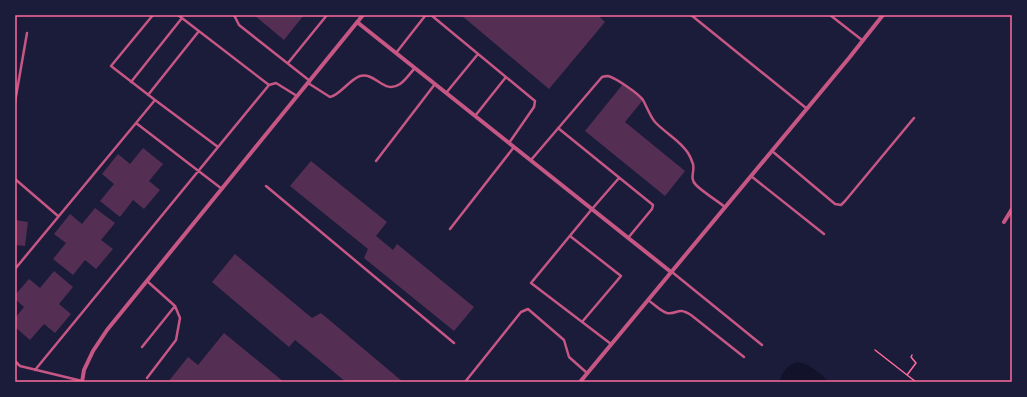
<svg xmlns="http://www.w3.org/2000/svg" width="1027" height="397" font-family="Spectral,serif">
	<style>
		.water { fill: #12122b }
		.building { fill: #542f53 }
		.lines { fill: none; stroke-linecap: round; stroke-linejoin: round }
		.path { stroke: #ff6b9d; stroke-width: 1.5 }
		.service { stroke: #c65784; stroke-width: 2.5 }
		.minor { stroke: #c65784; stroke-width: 4 }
		.neatline { fill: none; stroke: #ff6b9d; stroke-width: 1.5 }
	</style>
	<rect width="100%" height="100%" fill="#1b1b3a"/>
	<path class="water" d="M 797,362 C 811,364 819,373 829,382 L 779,382 C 782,373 787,365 797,362 Z"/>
	<path class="building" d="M 254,15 L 304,15 L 284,40 Z
		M 461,15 L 598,15 L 605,22 L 549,89 Z
		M 623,84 L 643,100 L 625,122 L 685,171 L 665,196 L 585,131 Z
		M 143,148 L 163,164 L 149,181 L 160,190 L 144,209 L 133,200 L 120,217 L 100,201 L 114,184 L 102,174 L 118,154 L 130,164 Z
		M 311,161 L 387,222 L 376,236 L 393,250 L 397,244 L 474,307 L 454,331 L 364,258 L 368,249 L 290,186 Z
		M 95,208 L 115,223 L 101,240 L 113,249 L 96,269 L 85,260 L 73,275 L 53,259 L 66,243 L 54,234 L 70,214 L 82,224 Z
		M 15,220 L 28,222 L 25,246 L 15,245 Z
		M 235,254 L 312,318 L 321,313 L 403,382 L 346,382 L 295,340 L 289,347 L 212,282 Z
		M 54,271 L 73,287 L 59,304 L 71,314 L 55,333 L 44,324 L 30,340 L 15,327 L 15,318 L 24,307 L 15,299 L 15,295 L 29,279 L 40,288 Z
		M 224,333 L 284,382 L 168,382 L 188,357 L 198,365 Z"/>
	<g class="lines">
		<path class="path" d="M 875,350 L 916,382
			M 907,375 L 916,363 L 911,357 L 912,355"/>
		<path class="service" d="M 178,15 L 269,85
			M 234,15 L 239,25 L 310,81
			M 691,15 L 806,108
			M 830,15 L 862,40
			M 396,53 L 425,16 L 431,15 L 535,101 L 534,107 L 509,143
			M 288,63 L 327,15
			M 131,82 L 182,18
			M 308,83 L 330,97 C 339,96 349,80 360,76 C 376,72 384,95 400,84 C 406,80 410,73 415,68
			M 446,93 L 478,54
			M 148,95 L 199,31
			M 155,100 L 218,147
			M 15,102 L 27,33
			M 475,116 L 506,77
			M 136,123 L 155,100 L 111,66 L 153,15
			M 558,128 L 653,205 L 652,209 L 628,238
			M 772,151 L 835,204 L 841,205 L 845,201 L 914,118
			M 531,160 L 602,77 C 605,76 605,76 608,76 C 616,78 639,94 643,100 C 647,107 650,116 655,122 C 665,133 680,140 688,153 C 690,156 692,161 693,164 C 695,172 689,178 696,185 C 703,192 716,200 725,207
			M 376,161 L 435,84
			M 751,176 L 824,234
			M 15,179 L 58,216
			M 266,186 L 454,343
			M 450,229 L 514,147
			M 570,236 L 621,276 L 582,322
			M 15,269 L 136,123 L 222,189
			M 672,272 L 762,345
			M 648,300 C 654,304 660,311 667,313 C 678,315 677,306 691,315 L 744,357
			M 611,344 L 531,283 L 592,209 L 619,178
			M 142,347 L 175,306
			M 15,361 L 20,366 L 82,381
			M 35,370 L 269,85 L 276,83 L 297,96
			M 147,378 L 176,340 L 180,318 L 175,306 L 147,281
			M 465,382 L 521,312 L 528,309 L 564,340 L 569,357 L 587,373"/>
		<path class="minor" d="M 357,22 L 671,272
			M 1004,222 L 1012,209
			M 82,382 L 84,370 L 93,351 L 107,330 L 363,15
			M 580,382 L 849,58 L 883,15"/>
	</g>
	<rect width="1027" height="397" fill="none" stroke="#1b1b3a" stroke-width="32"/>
	<rect x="16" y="16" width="995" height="365" class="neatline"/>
</svg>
